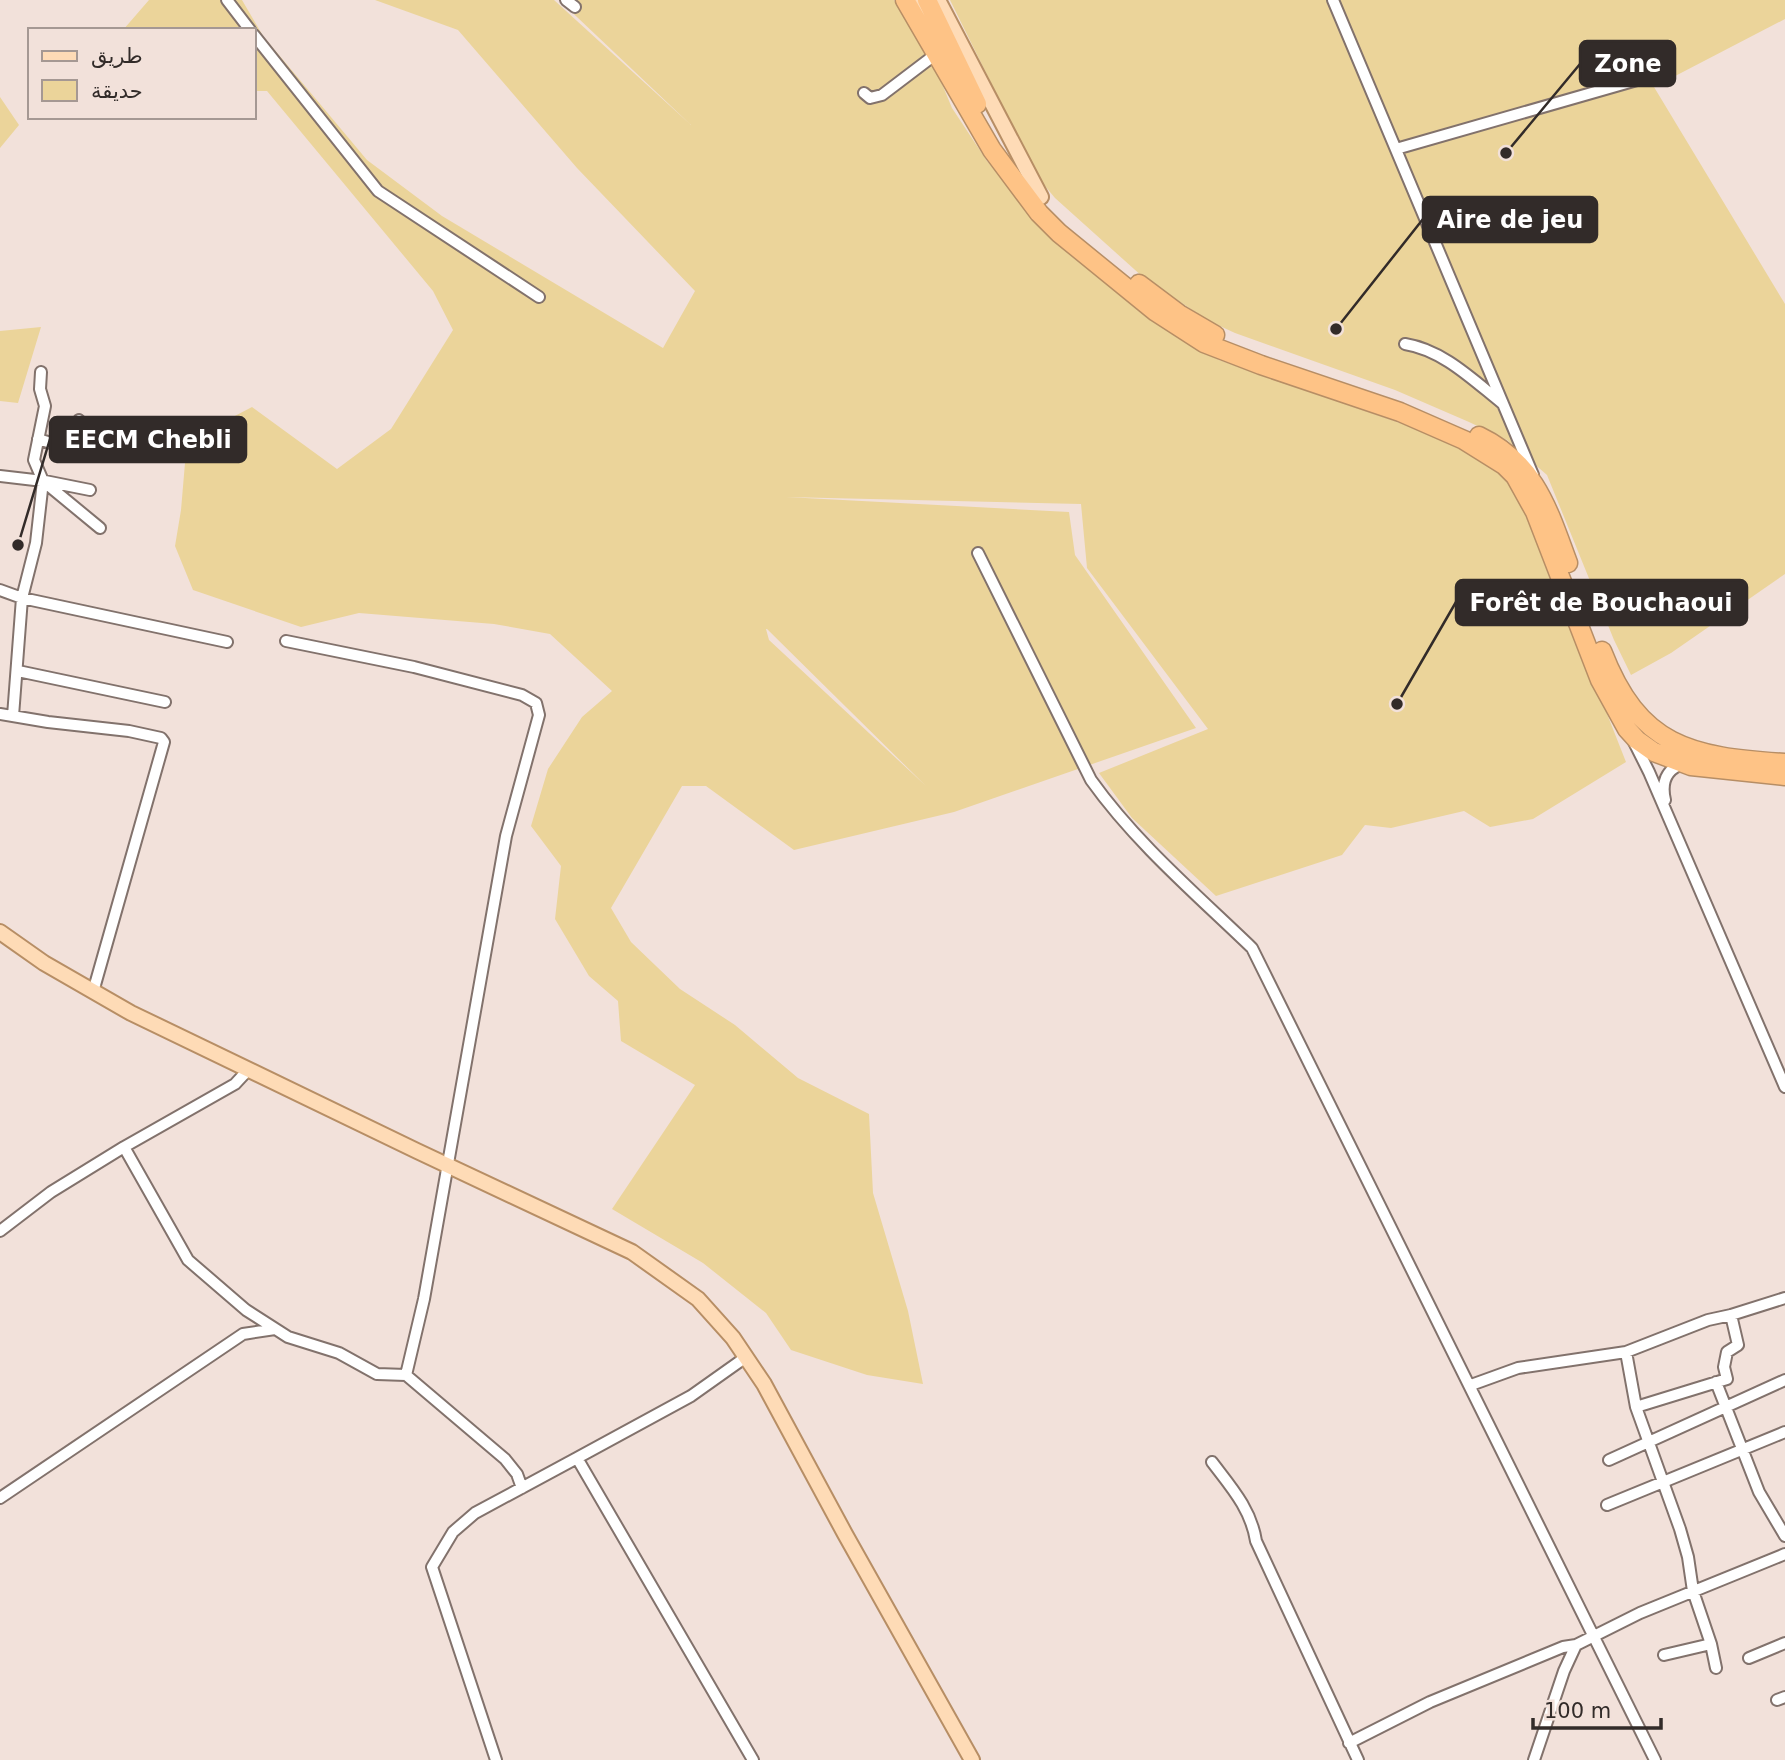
<svg xmlns="http://www.w3.org/2000/svg" width="1785" height="1760" font-family="'DejaVu Sans','Noto Naskh Arabic',sans-serif">
	<style>
		.green { fill: #ebd49a; fill-rule: evenodd }
		.lines { fill: none; stroke-linecap: round; stroke-linejoin: round }
		.minor-casing { stroke: #82726c; stroke-width: 14 }
		.major-casing { stroke: #b78e65; stroke-width: 18 }
		.highway-casing { stroke: #b78e65; stroke-width: 21 }
		.minor { stroke: #fff; stroke-width: 10 }
		.major { stroke: #fedbb6; stroke-width: 14 }
		.highway { stroke: #fec386; stroke-width: 18 }
		.leader { fill: none; stroke: #322b29; stroke-width: 2.5 }
		.callout-dot { fill: #322b29; stroke: #f2e1da; stroke-width: 2.5 }
		.callout { fill: #322b29; stroke: #322b29; stroke-width: 2.5 }
		.callout-label { font-size: 24px; text-anchor: middle; font-weight: bold; fill: #fff }
	</style>
	<rect width="100%" height="100%" fill="#f2e1da"/>
	<path class="green" d="M 149,0 L 242,0 L 263,36 L 367,160 L 442,216 L 663,348 L 695,291 L 577,168 L 458,30 L 375,0 L 554,0 L 691,125 L 559,0 L 894,0 L 935,67 L 952,108 L 987,161 L 1062,248 L 1160,324 L 1219,360 L 1469,447 L 1499,464 L 1520,493 L 1626,762 L 1533,819 L 1490,827 L 1464,811 L 1391,828 L 1365,825 L 1342,855 L 1216,896 L 1132,818 L 1099,773 L 1208,729 L 1087,568 L 1081,504 L 786,497 L 1069,512 L 1075,555 L 1196,728 L 954,812 L 794,850 L 706,786 L 682,786 L 611,908 L 631,942 L 680,989 L 735,1025 L 798,1078 L 869,1114 L 873,1193 L 908,1311 L 923,1384 L 867,1375 L 791,1350 L 766,1313 L 703,1263 L 612,1209 L 695,1085 L 621,1041 L 618,1001 L 589,976 L 555,919 L 561,866 L 531,826 L 548,769 L 582,717 L 612,691 L 550,634 L 494,624 L 359,613 L 301,627 L 193,590 L 175,546 L 181,510 L 185,463 L 206,431 L 252,407 L 337,469 L 391,429 L 453,330 L 433,291 L 267,91 L 254,91 L 254,30 L 123,30 ZM 766,629 L 767,629 L 926,786 L 769,640 Z
		M 950,0 L 1785,0 L 1785,19 L 1654,87 L 1785,304 L 1785,574 L 1671,653 L 1631,675 L 1614,640 L 1547,475 L 1507,440 L 1469,422 L 1395,390 L 1235,333 L 1209,321 L 1144,278 L 1055,198 L 1040,180 L 1028,158 Z
		M 0,97 L 19,125 L 0,148 Z
		M 41,327 L 18,403 L 0,401 L 0,331 Z"/>
	<g class="lines">
		<g class="minor-casing">
			<path id="minor" d="M 227,0 L 250,30
				M 566,0 L 575,7
				M 1333,0 L 1533,475
				M 254,35 L 378,191 L 539,297
				M 864,93 L 870,98 L 882,95 L 936,54
				M 1396,149 L 1637,80
				M 1405,344 C 1443,350 1473,380 1502,403
				M 38,439 L 64,447 L 79,420
				M 0,476 L 43,481 L 100,528
				M 45,481 L 90,490
				M 978,553 L 1091,780 C 1136,843 1196,894 1252,948 L 1655,1760
				M 0,590 L 22,598 L 227,642
				M 18,671 L 165,702
				M 0,714 L 48,722 L 129,731 L 161,738 L 164,742 L 93,992
				M 13,716 L 22,598 L 36,543 L 43,481 L 34,460 L 45,406 L 40,389 L 41,372
				M 1633,740 L 1649,772 L 1785,1087
				M 1665,800 C 1661,783 1666,769 1683,764
				M 124,1147 L 188,1260 L 246,1310 L 288,1337 L 339,1353 L 377,1374 L 406,1375 L 424,1299 L 506,836 L 539,715 L 536,703 L 522,695 L 414,667 L 286,641
				M 0,1231 L 51,1192 L 124,1147 L 235,1084 L 248,1070
				M 1626,1352 L 1636,1407 L 1680,1529 L 1688,1557 L 1693,1591 L 1711,1644 L 1716,1668
				M 746,1357 L 691,1396 L 577,1458 L 753,1760
				M 406,1375 L 505,1459 L 517,1474 L 522,1488
				M 1716,1382 L 1759,1492 L 1785,1536
				M 1471,1385 L 1518,1368 L 1626,1352 L 1708,1320 L 1731,1315 L 1785,1298
				M 1636,1407 L 1727,1379 L 1724,1367 L 1727,1352 L 1738,1345 L 1731,1315
				M 1609,1460 L 1785,1380
				M 1212,1462 C 1231,1487 1251,1509 1256,1541 L 1358,1760
				M 0,1498 L 243,1334 L 275,1329
				M 1607,1505 L 1785,1432
				M 1664,1655 L 1711,1644
				M 1749,1658 L 1785,1643
				M 1777,1700 L 1785,1697
				M 1349,1743 L 1430,1702 L 1563,1647 L 1576,1645
				M 496,1760 L 432,1567 L 453,1532 L 475,1513 L 577,1458
				M 1534,1760 L 1564,1671 L 1576,1645 L 1640,1613 L 1785,1554"/>
		</g>
		<g class="major-casing">
			<path id="major" d="M 916,0 L 928,24
				M 938,0 L 1041,197
				M 0,932 L 44,963 L 131,1013 L 417,1151 L 632,1252 L 698,1299 L 733,1338 L 764,1384 L 845,1534 L 972,1760"/>
		</g>
		<g class="highway-casing">
			<path id="highway" d="M 905,0 L 992,150 L 1039,213 L 1059,233 L 1156,312 L 1204,343 L 1261,365 L 1400,412 L 1464,440 L 1504,465 L 1515,476 L 1535,512 L 1600,680 L 1627,729 L 1637,740 L 1654,752 L 1691,766 L 1785,776
				M 927,0 L 977,104
				M 1139,284 L 1179,314 L 1215,335
				M 1479,436 C 1535,463 1548,509 1568,563
				M 1602,651 C 1639,747 1690,757 1785,763"/>
		</g>
		<use href="#minor" class="minor"/>
		<use href="#major" class="major"/>
		<use href="#highway" class="highway"/>
	</g>
	<path class="leader" d="M1506 153L1580 64M1336 329L1423 219M18 545L50 439M1397 704L1456 602"/>
	<g class="callout-dot">
		<circle cx="1506" cy="153" r="7"/>
		<circle cx="1336" cy="329" r="7"/>
		<circle cx="18" cy="545" r="7"/>
		<circle cx="1397" cy="704" r="7"/>
	</g>
	<g class="callout">
		<rect x="1580" y="41" width="95" height="45" rx="7"/>
		<rect x="1423" y="197" width="174" height="45" rx="7"/>
		<rect x="50" y="417" width="196" height="45" rx="7"/>
		<rect x="1456" y="580" width="291" height="45" rx="7"/>
	</g>
	<g class="callout-label">
		<text x="1628" y="72">Zone</text>
		<text x="1510" y="228">Aire de jeu</text>
		<text x="148" y="448">EECM Chebli</text>
		<text x="1601" y="611">Forêt de Bouchaoui</text>
	</g>
	<rect x="28" y="28" width="228" height="91" fill="#f2e1da" stroke="#a59893" stroke-width="2"/>
	<rect x="42" y="51" width="35" height="10" fill="#fedbb6" stroke="#a59893" stroke-width="2"/>
	<text x="91" y="63" font-size="21" fill="#322b29">طريق</text>
	<rect x="42" y="80" width="35" height="21" fill="#ebd49a" stroke="#a59893" stroke-width="2"/>
	<text x="91" y="98" font-size="21" fill="#322b29">حديقة</text>
	<path d="M1533 1718v10h128v-10" fill="none" stroke="#322b29" stroke-width="3.5"/>
	<text x="1544" y="1718" font-size="21" fill="#322b29" stroke="#f2e1da" stroke-width="5" paint-order="stroke">100 m</text>
</svg>
